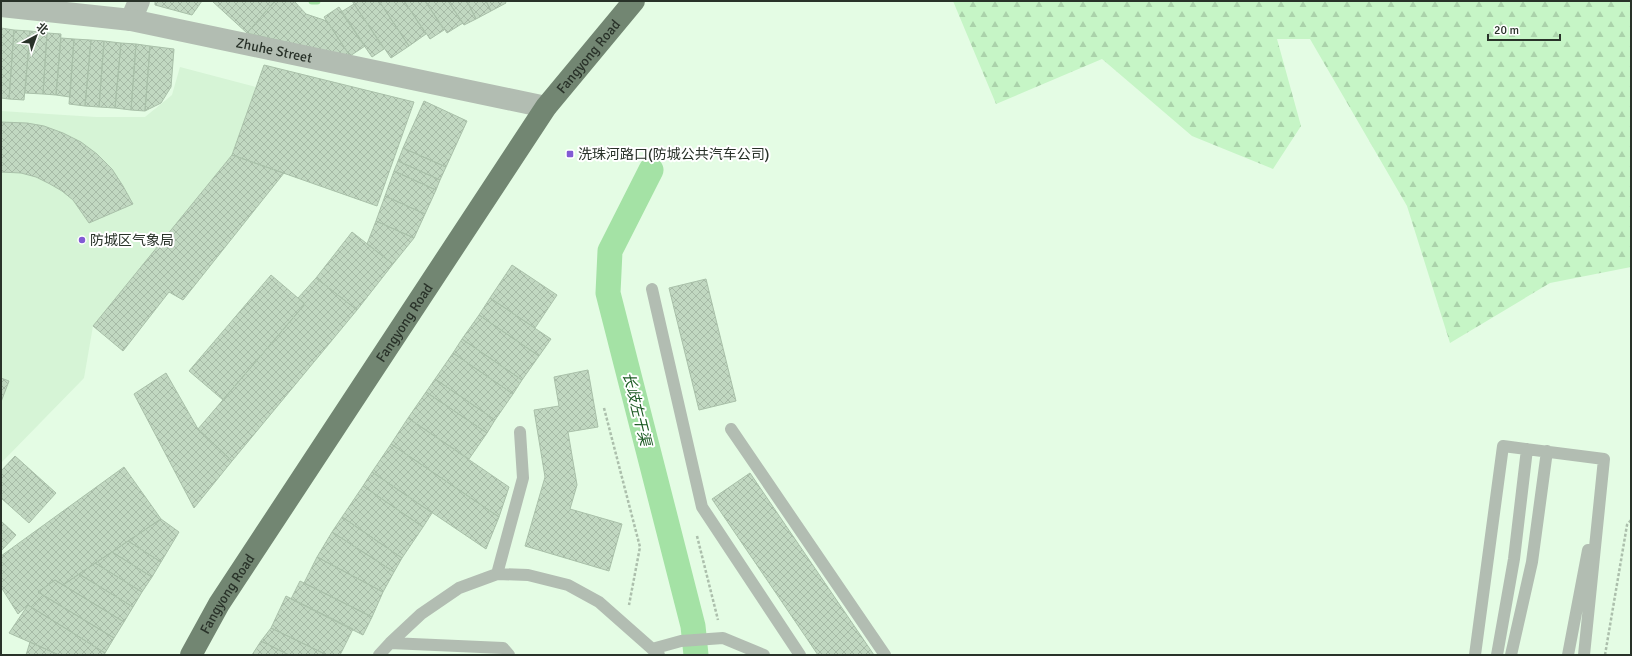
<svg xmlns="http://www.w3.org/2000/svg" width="1632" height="656" font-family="Signika,'Noto Sans SC',sans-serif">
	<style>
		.built { fill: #d6f4d6 }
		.forest { fill: url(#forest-firs) }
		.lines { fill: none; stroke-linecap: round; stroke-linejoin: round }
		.stream { stroke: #a4e2a5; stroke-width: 7 }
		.canal { stroke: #a4e2a5; stroke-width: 25 }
		.building { fill: url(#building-cross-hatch); stroke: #a9c0a9 }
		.path { stroke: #acbfac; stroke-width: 2.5; stroke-dasharray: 3 2; stroke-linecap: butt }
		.service { stroke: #b2bdb2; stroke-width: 12 }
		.minor { stroke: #b2bdb2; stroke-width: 22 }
		.tertiary { stroke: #b2bdb2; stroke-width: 22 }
		.trunk { stroke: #728672; stroke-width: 22 }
		.poi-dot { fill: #825ad4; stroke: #fff; stroke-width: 1.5 }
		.labels { text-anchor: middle; stroke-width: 4; stroke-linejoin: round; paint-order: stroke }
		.street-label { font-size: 14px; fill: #293229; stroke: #fff }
		.poi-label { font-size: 14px; fill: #293229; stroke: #fff; text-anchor: start }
		.water-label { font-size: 15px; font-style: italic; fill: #1c5a23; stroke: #fff }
	</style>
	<defs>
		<pattern id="forest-firs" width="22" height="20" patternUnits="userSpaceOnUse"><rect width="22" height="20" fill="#c6f5c6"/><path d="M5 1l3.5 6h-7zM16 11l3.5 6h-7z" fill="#aad2aa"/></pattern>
		<pattern id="building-cross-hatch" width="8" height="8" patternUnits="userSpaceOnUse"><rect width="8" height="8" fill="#c1d8c1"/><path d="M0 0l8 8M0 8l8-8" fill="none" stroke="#a6baa6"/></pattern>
	</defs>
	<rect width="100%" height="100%" fill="#e4fce4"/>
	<path class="built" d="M 180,67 L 256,87 L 232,155 L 93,326 L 84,378 L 1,463 L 1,111 L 96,117 L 145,117 L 172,95 Z"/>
	<path class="forest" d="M 953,1 L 1631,1 L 1631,267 L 1550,283 L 1450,343 L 1407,206 L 1310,39 L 1277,39 L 1301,126 L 1273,169 L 1192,136 L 1102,59 L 996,104 Z"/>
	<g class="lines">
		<path class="stream" d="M 312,1 L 317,1"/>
		<path class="canal" d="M 651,170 L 610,251 L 608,293 L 693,626 L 696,655"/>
	</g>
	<path class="building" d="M 155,1 L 202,1 L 192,15 L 155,5 Z
		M 212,1 L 275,1 L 247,33 Z
		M 275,1 L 294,1 L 306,14 L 327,21 L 350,56 L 346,56 L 247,33 Z
		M 352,1 L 379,1 L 409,46 L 391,58 Z
		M 379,1 L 404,1 L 426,34 L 409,46 Z
		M 404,1 L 425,1 L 444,30 L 430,39 Z
		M 425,1 L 448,1 L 463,23 L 447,33 Z
		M 448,1 L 467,1 L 476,19 L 464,25 Z
		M 467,1 L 486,1 L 491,11 L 476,19 Z
		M 486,1 L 505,1 L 506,3 L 491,11 Z
		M 354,4 L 384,49 L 372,57 L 341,12 Z
		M 339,7 L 365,46 L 350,56 L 324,17 Z
		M 1,28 L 14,30 L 9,99 L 1,98 Z
		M 14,30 L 30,31 L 24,100 L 9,99 Z
		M 30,31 L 47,33 L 43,94 L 25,93 Z
		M 47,33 L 61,34 L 56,95 L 43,94 Z
		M 61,38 L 74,39 L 70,97 L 56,95 Z
		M 74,39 L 91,40 L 85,106 L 69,104 Z
		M 91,40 L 104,41 L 99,107 L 85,106 Z
		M 104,41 L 121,43 L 115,108 L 99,107 Z
		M 121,43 L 136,44 L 131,110 L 115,108 Z
		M 136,44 L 150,46 L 145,111 L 131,110 Z
		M 150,46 L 174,49 L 171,87 L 161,103 L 145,111 Z
		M 264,65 L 414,102 L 377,206 L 232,155 Z
		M 424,101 L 467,121 L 446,167 L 403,148 Z
		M 1,122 L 27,123 L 44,126 L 63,133 L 81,142 L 97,154 L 112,169 L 123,186 L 133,204 L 89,223 L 73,200 L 62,191 L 50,184 L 36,177 L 21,173 L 1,172 Z
		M 403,148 L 446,167 L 440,180 L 398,161 Z
		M 232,155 L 284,173 L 183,300 L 169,292 L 123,351 L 93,326 Z
		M 398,161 L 440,180 L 436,190 L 394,171 Z
		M 394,171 L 436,190 L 425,214 L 385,196 Z
		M 385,196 L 425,214 L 414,238 L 376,221 Z
		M 376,221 L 414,238 L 393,264 L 367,244 Z
		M 352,232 L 393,264 L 357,310 L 316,278 Z
		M 512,265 L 557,295 L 535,328 L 490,298 Z
		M 271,275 L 305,304 L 223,400 L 189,371 Z
		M 316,278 L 357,310 L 232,461 L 198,429 L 305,304 L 298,298 Z
		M 706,279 L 736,401 L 699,410 L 669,288 Z
		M 490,298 L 551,339 L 539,356 L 479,315 Z
		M 479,315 L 539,356 L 522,380 L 462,339 Z
		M 462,339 L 522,380 L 513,394 L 453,353 Z
		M 453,353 L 513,394 L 495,420 L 435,379 Z
		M 588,370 L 598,427 L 568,432 L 577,485 L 570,509 L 622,524 L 609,571 L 525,546 L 545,477 L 534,410 L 559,406 L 554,377 Z
		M 166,373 L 198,429 L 232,461 L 194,508 L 134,394 Z
		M 1,378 L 9,381 L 1,402 Z
		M 435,379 L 495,420 L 487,433 L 426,392 Z
		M 426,392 L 487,433 L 469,459 L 408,418 Z
		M 408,418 L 509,487 L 499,517 L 391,444 Z
		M 391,444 L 499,517 L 486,549 L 372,472 Z
		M 15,456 L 56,493 L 29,523 L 1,498 L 1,471 Z
		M 124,467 L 161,519 L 63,585 L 55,580 L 38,592 L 43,595 L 31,607 L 28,605 L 18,614 L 1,587 L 1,556 Z
		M 372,472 L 432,513 L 423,527 L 363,486 Z
		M 750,473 L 874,655 L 818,655 L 712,499 Z
		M 363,486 L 423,527 L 402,558 L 342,517 Z
		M 342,517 L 402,558 L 394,572 L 332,532 Z
		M 161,519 L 179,532 L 161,562 L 128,541 Z
		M 1,521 L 16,535 L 1,551 Z
		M 332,532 L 394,572 L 383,592 L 317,557 Z
		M 128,541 L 161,562 L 152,577 L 112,552 Z
		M 112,552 L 152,577 L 142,592 L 95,563 Z
		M 317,557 L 383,592 L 372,617 L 304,583 Z
		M 95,563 L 142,592 L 133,607 L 79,574 Z
		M 79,574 L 133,607 L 124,622 L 63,585 Z
		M 55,580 L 124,622 L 114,638 L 38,592 Z
		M 300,581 L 372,617 L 363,635 L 291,599 Z
		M 43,595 L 114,638 L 105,653 L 31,607 Z
		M 286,596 L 353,629 L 340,655 L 327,655 L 271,628 Z
		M 28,605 L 105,653 L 104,655 L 59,655 L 9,633 Z
		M 271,628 L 327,655 L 289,655 L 261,641 Z
		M 261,641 L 289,655 L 252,655 Z
		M 30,642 L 59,655 L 26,655 Z"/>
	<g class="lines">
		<path class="path" d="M 604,408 L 640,547 L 629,605
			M 697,536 L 718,620
			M 1605,655 L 1627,525 L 1631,520"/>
		<path class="service" d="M 652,289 L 702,507 L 800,655
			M 731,429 L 885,655
			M 497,574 L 523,478 L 520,432
			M 390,643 L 503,648 L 509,655
			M 652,649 L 681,641 L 723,638 L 764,655
			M 379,655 L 390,643 L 421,614 L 459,588 L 497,574 L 528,575 L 568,585 L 599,602 L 659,655
			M 1475,655 L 1503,446 L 1604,459 L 1584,655
			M 1497,655 L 1514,559 L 1527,449
			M 1511,655 L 1532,562 L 1547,451
			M 1568,655 L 1588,550"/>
		<path class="minor" d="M 131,20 L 139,1"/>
		<path class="tertiary" id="s1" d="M 1,6 L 131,20 L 546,107"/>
		<path class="trunk" id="s2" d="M 191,655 L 219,604 L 546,107 L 634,1"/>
	</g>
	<g class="poi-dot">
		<rect x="566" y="150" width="8" height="8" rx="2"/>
		<circle cx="82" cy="240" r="4"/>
	</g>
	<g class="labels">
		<g class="street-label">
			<text dy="5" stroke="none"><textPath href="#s1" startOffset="277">Zhuhe Street</textPath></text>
			<text dy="5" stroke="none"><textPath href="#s2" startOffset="719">Fangyong Road</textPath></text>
			<text dy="5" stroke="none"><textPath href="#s2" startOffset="395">Fangyong Road</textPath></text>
			<text dy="5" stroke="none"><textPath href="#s2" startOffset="71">Fangyong Road</textPath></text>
		</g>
		<g class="poi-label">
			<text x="578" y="159">洗珠河路口(防城公共汽车公司)</text>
			<text x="90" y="245">防城区气象局</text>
		</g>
		<g class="water-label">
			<text transform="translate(637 409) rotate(76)" y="5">长歧左干渠</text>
		</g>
	</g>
	<rect width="1632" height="656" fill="none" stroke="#293229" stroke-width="4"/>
	<g transform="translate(36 36) rotate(41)" stroke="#ffffff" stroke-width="3" paint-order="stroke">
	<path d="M0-3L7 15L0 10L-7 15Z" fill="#293229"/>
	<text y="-6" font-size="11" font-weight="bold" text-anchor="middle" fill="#293229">北</text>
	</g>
	<path d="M1488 34v6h72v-6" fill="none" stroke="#293229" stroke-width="2"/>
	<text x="1494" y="34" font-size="12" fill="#293229" stroke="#ffffff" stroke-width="3" paint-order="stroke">20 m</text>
</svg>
